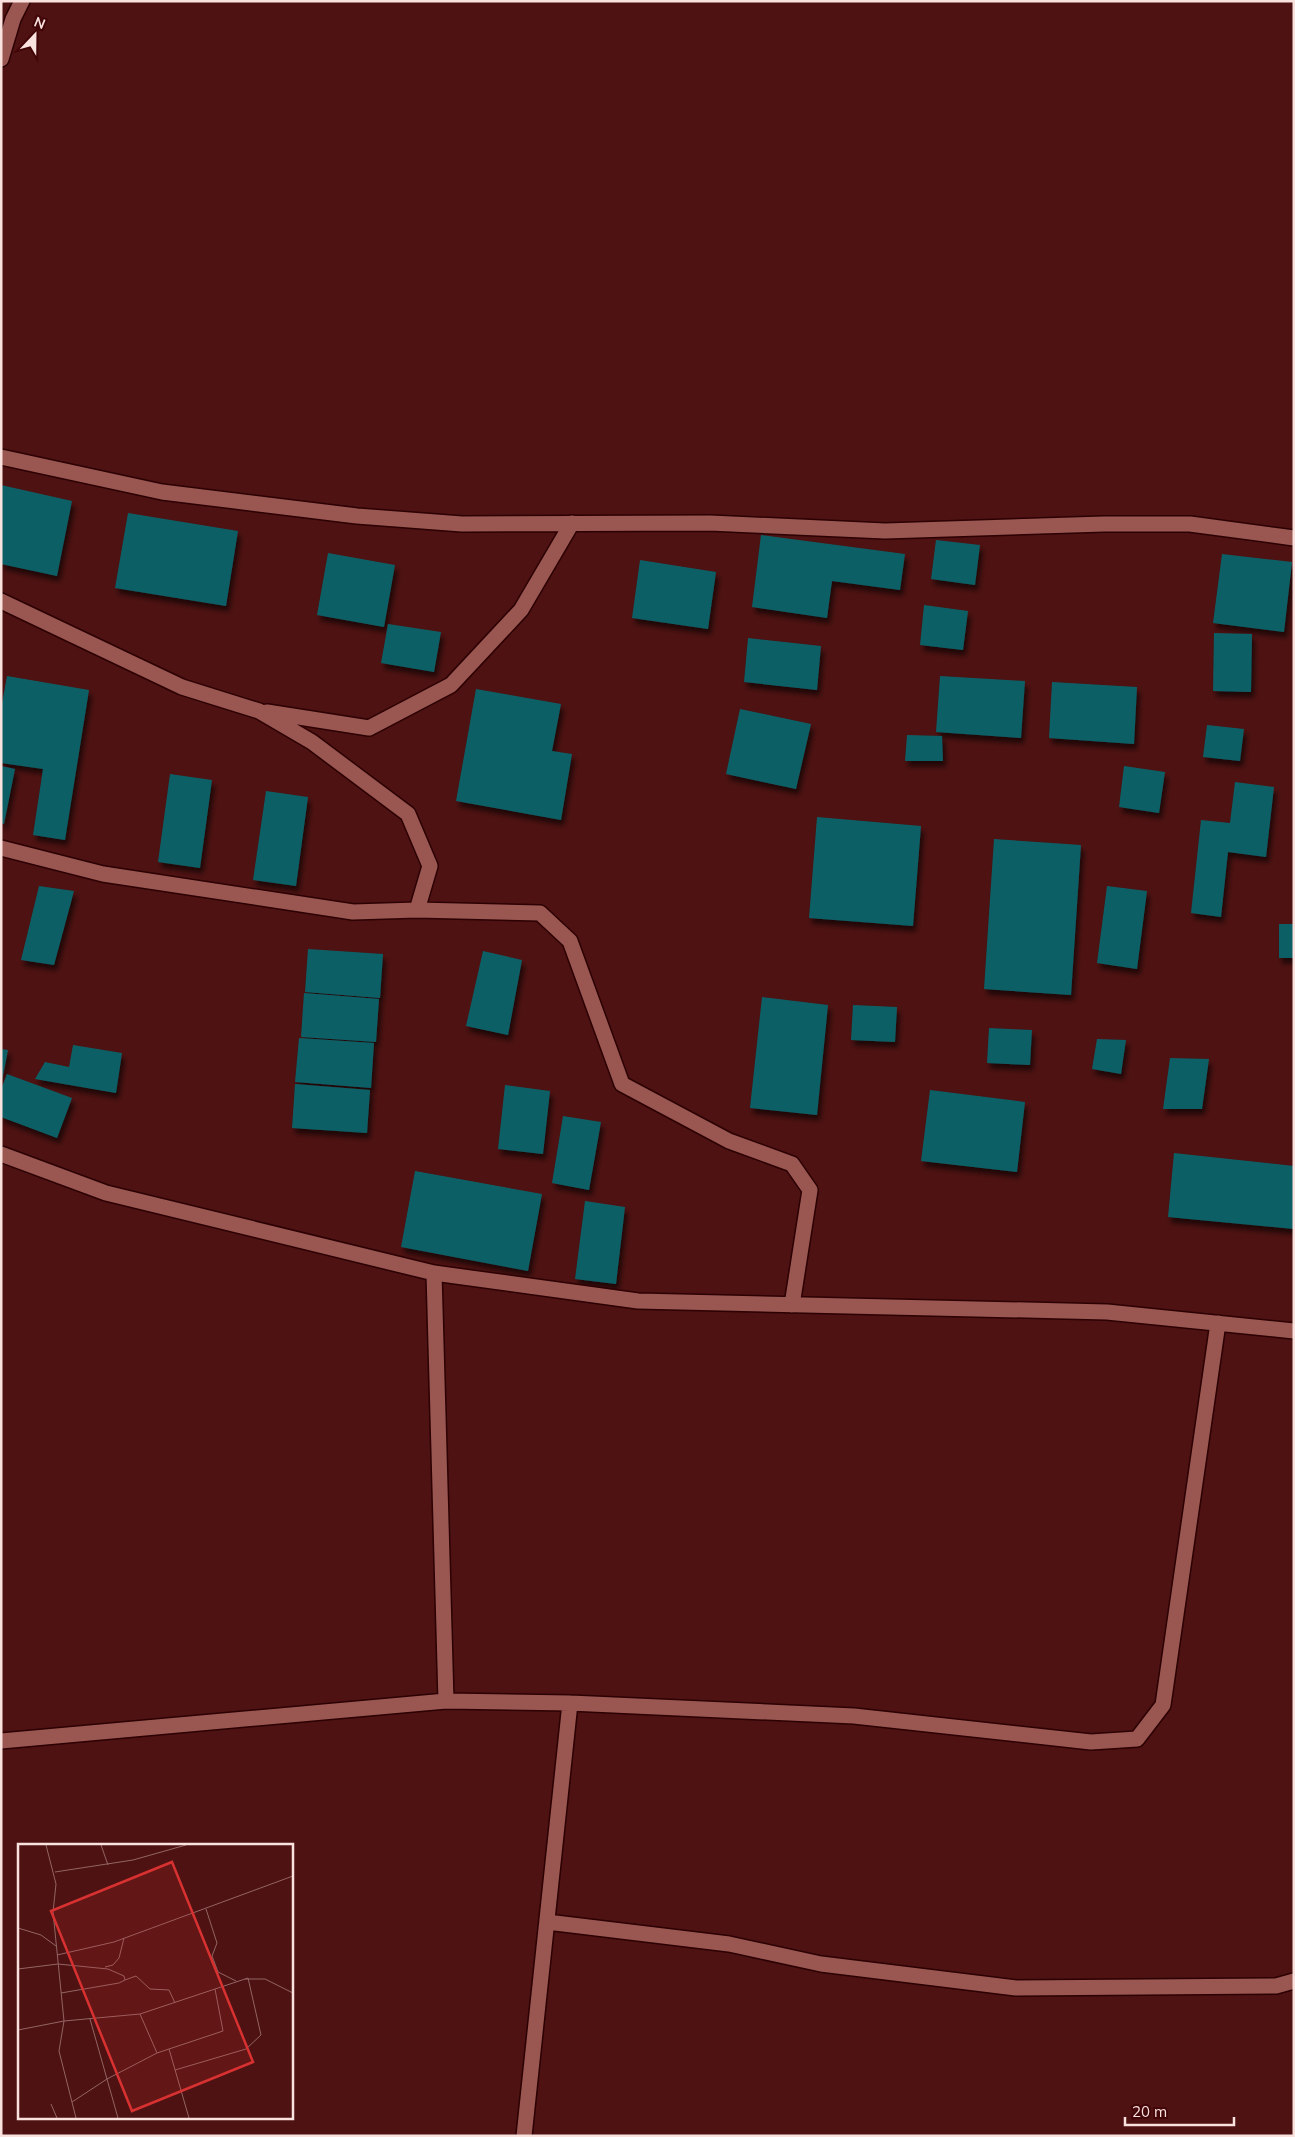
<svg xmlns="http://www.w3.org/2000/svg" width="1295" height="2137" font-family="Mulish,sans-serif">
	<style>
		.building { fill: #0c5f66; filter: url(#shadow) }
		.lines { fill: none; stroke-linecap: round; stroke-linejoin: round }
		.minor-casing { stroke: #2c0103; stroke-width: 18 }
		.minor { stroke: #9a5651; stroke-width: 15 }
		.inset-road { fill: none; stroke: #936564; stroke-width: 1 }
		.view { fill: #d83131; fill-opacity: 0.15; stroke: #d83131; stroke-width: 2.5 }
		.inset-edge { fill: none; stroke: #fae2df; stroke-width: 2.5 }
	</style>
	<defs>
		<filter id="shadow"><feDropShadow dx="3" dy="5.5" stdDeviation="2.5" flood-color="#0009"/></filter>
	</defs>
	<rect width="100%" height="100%" fill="#4e1212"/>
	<path class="building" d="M 1,485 L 72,501 L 57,576 L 1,564 Z
		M 128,513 L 238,531 L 226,606 L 115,588 Z
		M 761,535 L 905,554 L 900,590 L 832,581 L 827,618 L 752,607 Z
		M 936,540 L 980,545 L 975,585 L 931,579 Z
		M 328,553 L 395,565 L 384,627 L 317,615 Z
		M 1222,554 L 1292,562 L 1284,632 L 1213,623 Z
		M 640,560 L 716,572 L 708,629 L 632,618 Z
		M 924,605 L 968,611 L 963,650 L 920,645 Z
		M 388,624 L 441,632 L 434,672 L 381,663 Z
		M 1214,633 L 1252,634 L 1251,692 L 1213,691 Z
		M 748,638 L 821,646 L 817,690 L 744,682 Z
		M 7,676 L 89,690 L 65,840 L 33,835 L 43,769 L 1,763 L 1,709 Z
		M 940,676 L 1025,681 L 1021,738 L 936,732 Z
		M 1052,682 L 1137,687 L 1134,744 L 1049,738 Z
		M 476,689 L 561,704 L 552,751 L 572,754 L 561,820 L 456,801 Z
		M 740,709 L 811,724 L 796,789 L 726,774 Z
		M 1207,725 L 1244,729 L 1240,761 L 1203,757 Z
		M 907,735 L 942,736 L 943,761 L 905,761 Z
		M 1,766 L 15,769 L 4,824 L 1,823 Z
		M 1124,766 L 1165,772 L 1159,813 L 1119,807 Z
		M 170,774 L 212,780 L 200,868 L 158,862 Z
		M 1235,782 L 1274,787 L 1266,857 L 1228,852 L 1221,917 L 1191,913 L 1201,820 L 1230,823 Z
		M 266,791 L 308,797 L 296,886 L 253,880 Z
		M 817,817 L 921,826 L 913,926 L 809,918 Z
		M 994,839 L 1081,845 L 1071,995 L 984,989 Z
		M 39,886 L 74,891 L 54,965 L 21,960 Z
		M 1107,886 L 1147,891 L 1137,969 L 1097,963 Z
		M 1279,924 L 1294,924 L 1294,958 L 1279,958 Z
		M 308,949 L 383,954 L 380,998 L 305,992 Z
		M 483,951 L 522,960 L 508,1035 L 466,1026 Z
		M 304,993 L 379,999 L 376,1042 L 301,1037 Z
		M 762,997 L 828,1005 L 817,1115 L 750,1108 Z
		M 853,1005 L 897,1007 L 895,1042 L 851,1040 Z
		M 989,1028 L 1032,1030 L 1030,1065 L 987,1063 Z
		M 299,1038 L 374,1043 L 371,1088 L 295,1082 Z
		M 1097,1039 L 1126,1040 L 1121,1074 L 1092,1069 Z
		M 73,1045 L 122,1053 L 116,1093 L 35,1079 L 45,1062 L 69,1067 Z
		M 1,1049 L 8,1050 L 2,1081 L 1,1081 Z
		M 1170,1058 L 1209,1059 L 1202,1109 L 1163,1109 Z
		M 7,1074 L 72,1098 L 57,1138 L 1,1117 L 1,1089 Z
		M 295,1084 L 370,1090 L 367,1133 L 292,1128 Z
		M 505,1085 L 550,1091 L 543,1154 L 498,1149 Z
		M 930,1090 L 1025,1102 L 1017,1172 L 921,1161 Z
		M 563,1116 L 601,1122 L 589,1190 L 552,1183 Z
		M 1174,1153 L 1294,1166 L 1294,1229 L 1168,1217 Z
		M 415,1171 L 542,1194 L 528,1271 L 401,1247 Z
		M 585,1201 L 625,1207 L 616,1284 L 575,1279 Z"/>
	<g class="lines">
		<g class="minor-casing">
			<path id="minor" d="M 1,59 L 13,19 L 22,1
				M 1,457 L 162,492 L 357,516 L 462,524 L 710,523 L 885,531 L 1104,524 L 1190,524 L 1294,538
				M 1,601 L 182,687 L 259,711 L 312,742 L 408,814 L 430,866 L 417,910 L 353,912 L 103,874 L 1,848
				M 267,712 L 369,728 L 451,685 L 521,610 L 572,523
				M 417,910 L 540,913 L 570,941 L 622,1084 L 729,1141 L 792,1164 L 810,1190 L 792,1305
				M 1,1154 L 106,1193 L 434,1273 L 638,1301 L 1107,1312 L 1294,1331
				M 434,1273 L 446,1701
				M 1,1741 L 446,1701 L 570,1703 L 854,1716 L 1091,1742 L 1137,1739 L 1163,1705 L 1218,1323
				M 547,1922 L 729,1944 L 821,1964 L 1016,1988 L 1276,1986 L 1294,1981
				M 524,2136 L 570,1703"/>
		</g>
		<use href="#minor" class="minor"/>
	</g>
	<g transform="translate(18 1844)">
		<rect width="275" height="275" fill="#4e1212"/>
		<path class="inset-road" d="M 28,1 L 38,40 L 35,68 L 46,177 L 41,207 L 58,274M 83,1 L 90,21M 37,28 L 115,16 L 168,1M 188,65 L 199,99 L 194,112 L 200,128 L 218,137M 0,84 L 23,91 L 38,102M 39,111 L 96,98 L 275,32M 87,123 L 95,121 L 101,114 L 106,94M 0,125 L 40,120 L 90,125 L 106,132 L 107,136 L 101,139 L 43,149M 227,135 L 247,135 L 275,149M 107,136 L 118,132 L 132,145 L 151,146 L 157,159M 122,170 L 139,209M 72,175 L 100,274M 0,186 L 46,177 L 122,170 L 230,134M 151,205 L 171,274M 157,226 L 228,205 L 243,191 L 230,134M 54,258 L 89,235 L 139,209 L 205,187 L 197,145M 33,260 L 39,274"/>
		<path class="view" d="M 154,18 L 235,218 L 114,267 L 33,67 Z"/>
		<rect width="275" height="275" class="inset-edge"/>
	</g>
	<rect width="1295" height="2137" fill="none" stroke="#fae2df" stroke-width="5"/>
	<g transform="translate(35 35) rotate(22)" stroke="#420508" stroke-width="4" paint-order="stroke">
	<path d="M0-4L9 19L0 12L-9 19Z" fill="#fae2df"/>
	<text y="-8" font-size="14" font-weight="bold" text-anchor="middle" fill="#fae2df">N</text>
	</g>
	<path d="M1125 2117v8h109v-8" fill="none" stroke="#fae2df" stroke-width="2.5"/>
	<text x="1132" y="2117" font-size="15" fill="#fae2df" stroke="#420508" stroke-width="4" paint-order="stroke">20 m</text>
</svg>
